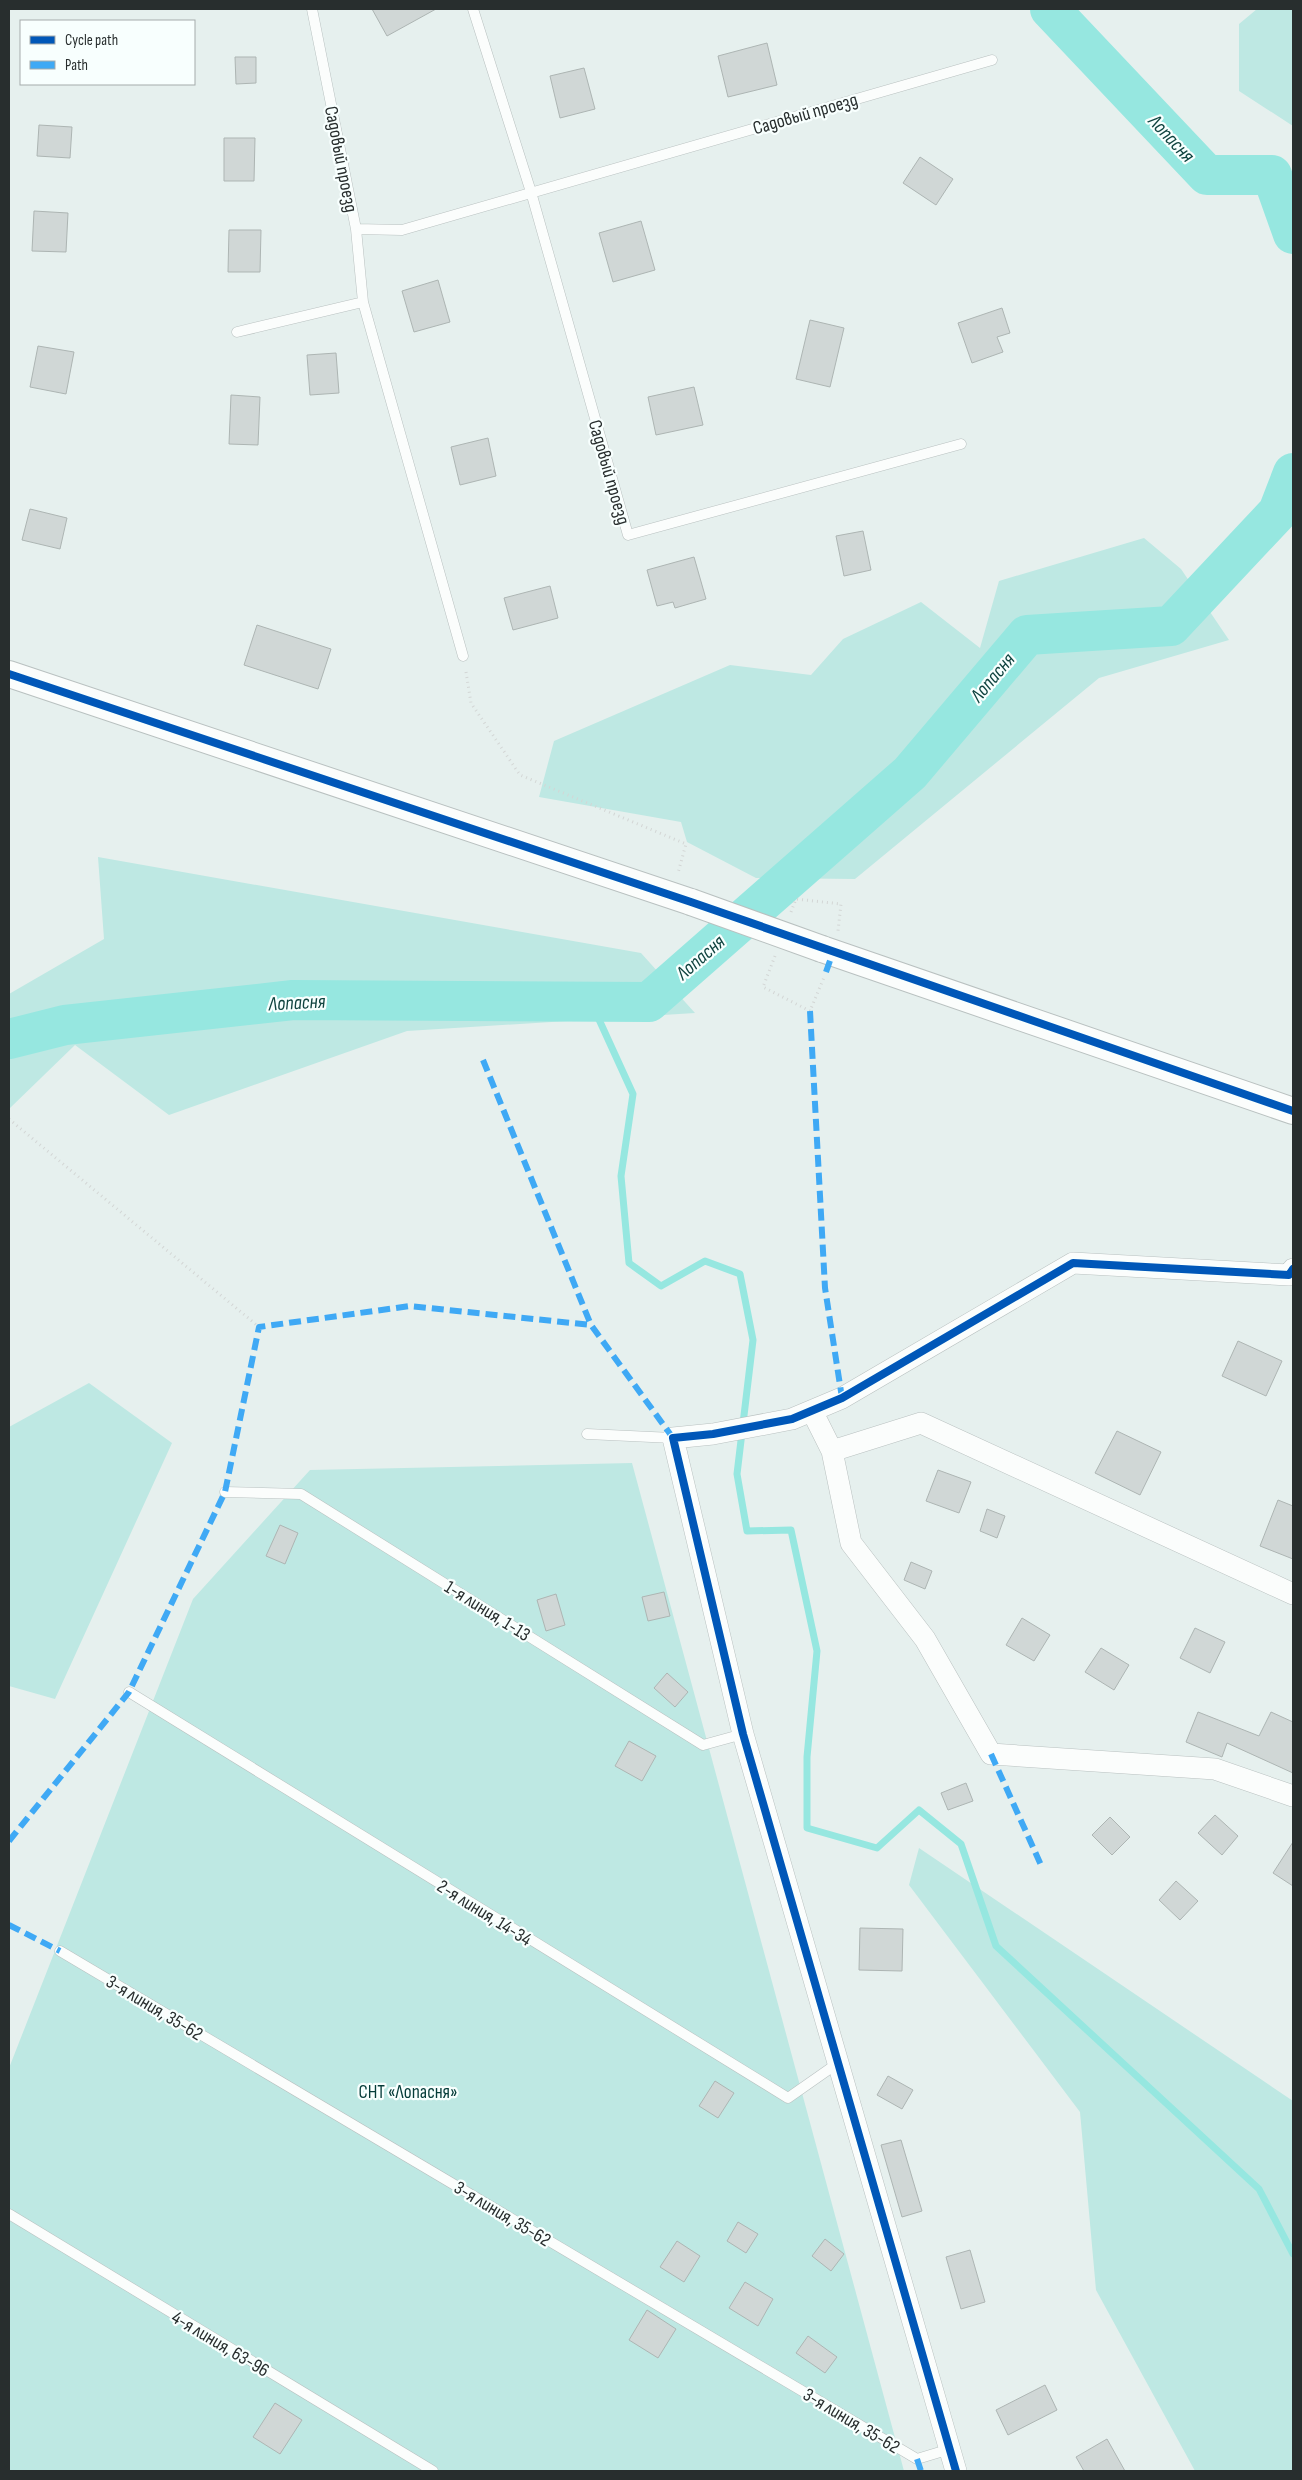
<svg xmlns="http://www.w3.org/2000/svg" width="1302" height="2480" font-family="'Sofia Sans Condensed',sans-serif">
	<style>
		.green { fill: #bee8e3 }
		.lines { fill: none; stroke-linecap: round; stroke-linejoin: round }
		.stream { stroke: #96e7e0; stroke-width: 7 }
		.river { stroke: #96e7e0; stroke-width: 40 }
		.building { fill: #d0d7d6; stroke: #adb5b3 }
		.service-casing { stroke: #b9c1c0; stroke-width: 11 }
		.minor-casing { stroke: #b9c1c0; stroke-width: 22 }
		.tertiary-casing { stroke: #b9c1c0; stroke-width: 28 }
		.path { stroke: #d3d6d5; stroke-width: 3; stroke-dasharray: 1 4; stroke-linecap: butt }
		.service { stroke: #fbfdfc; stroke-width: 10 }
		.minor { stroke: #fbfdfc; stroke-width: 21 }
		.tertiary { stroke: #fbfdfc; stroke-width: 26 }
		.tertiary-bridge-casing { stroke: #b9c1c0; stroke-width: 28; stroke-linecap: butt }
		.tertiary-bridge { stroke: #fbfdfc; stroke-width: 26 }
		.quiet { stroke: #3fa9f5; stroke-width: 6; stroke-dasharray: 12 6; stroke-linecap: butt }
		.cycleway-casing { stroke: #f8fffe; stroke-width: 11 }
		.cycleway { stroke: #0057b8; stroke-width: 8 }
		.labels { text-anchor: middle; stroke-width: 4.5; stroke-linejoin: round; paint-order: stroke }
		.street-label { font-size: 19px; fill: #282e2e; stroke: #f8fffe }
		.park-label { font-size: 19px; fill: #053c39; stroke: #f8fffe }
		.water-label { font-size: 20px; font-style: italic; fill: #104440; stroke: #f8fffe }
	</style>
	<rect width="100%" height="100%" fill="#e6f0ee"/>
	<path class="green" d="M 1257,9 L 1293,9 L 1293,126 L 1239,91 L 1239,24 Z
		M 1144,538 L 1181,569 L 1229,640 L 1099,678 L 855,879 L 756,878 L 687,842 L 681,822 L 539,797 L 554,741 L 730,665 L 811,675 L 843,639 L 921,602 L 980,648 L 999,581 Z
		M 98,857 L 641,953 L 695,1013 L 407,1031 L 169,1115 L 75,1045 L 9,1109 L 9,994 L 104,939 Z
		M 89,1383 L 172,1443 L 55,1699 L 9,1686 L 9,1427 Z
		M 632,1463 L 904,2471 L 9,2471 L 9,2068 L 193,1599 L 310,1470 Z
		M 919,1848 L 1293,2101 L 1293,2471 L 1195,2471 L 1096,2290 L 1080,2112 L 909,1885 Z"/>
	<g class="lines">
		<path class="stream" d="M 591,1002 L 633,1094 L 621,1176 L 629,1263 L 661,1286 L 705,1261 L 740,1274 L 753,1340 L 737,1474 L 747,1531 L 791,1530 L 817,1651 L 807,1757 L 807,1828 L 877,1848 L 919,1810 L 961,1844 L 996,1946 L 1259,2189 L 1293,2254"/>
		<path class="river" d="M 1050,9 L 1207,175 L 1272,175 L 1293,234
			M 9,1039 L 65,1025 L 293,1000 L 649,1002 L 910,773 L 1027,635 L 1171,626 L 1278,512 L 1293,473"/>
	</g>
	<path class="building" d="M 372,9 L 436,9 L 387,36 Z
		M 767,43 L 777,85 L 728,97 L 718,56 Z
		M 235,57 L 256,57 L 256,83 L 236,84 Z
		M 584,68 L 595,109 L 560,118 L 550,76 Z
		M 39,125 L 72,127 L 70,158 L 37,156 Z
		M 224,138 L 255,138 L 254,181 L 224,181 Z
		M 920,157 L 953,179 L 936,205 L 903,183 Z
		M 34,211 L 68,213 L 66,252 L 32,251 Z
		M 641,221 L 655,270 L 613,282 L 599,233 Z
		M 229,230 L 261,230 L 260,272 L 228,272 Z
		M 438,280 L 450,322 L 414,332 L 402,291 Z
		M 1002,308 L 1010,333 L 997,337 L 1003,352 L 972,363 L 958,323 Z
		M 810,320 L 844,328 L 830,387 L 796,379 Z
		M 38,346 L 74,352 L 66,394 L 30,387 Z
		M 336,353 L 339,393 L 310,395 L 307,355 Z
		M 694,387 L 703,425 L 656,435 L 648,397 Z
		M 231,395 L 260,397 L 258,445 L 229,444 Z
		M 488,438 L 496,476 L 460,485 L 451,447 Z
		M 30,509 L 67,518 L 60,549 L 22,540 Z
		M 863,531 L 871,570 L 844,576 L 836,536 Z
		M 694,557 L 706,599 L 675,608 L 673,602 L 657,606 L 647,570 Z
		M 550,586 L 558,618 L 513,630 L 504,598 Z
		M 257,625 L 331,649 L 318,689 L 244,665 Z
		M 1238,1341 L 1282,1361 L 1266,1396 L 1222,1376 Z
		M 1117,1431 L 1161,1452 L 1140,1495 L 1095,1473 Z
		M 938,1470 L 971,1482 L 959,1513 L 926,1501 Z
		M 1278,1500 L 1293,1506 L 1293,1559 L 1260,1546 Z
		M 987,1509 L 1005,1516 L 997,1538 L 980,1531 Z
		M 280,1525 L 298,1533 L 285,1564 L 266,1556 Z
		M 911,1562 L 932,1571 L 925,1589 L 904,1580 Z
		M 664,1592 L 670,1616 L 648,1621 L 642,1597 Z
		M 556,1594 L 565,1625 L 546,1631 L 537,1600 Z
		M 1022,1618 L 1050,1635 L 1034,1661 L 1006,1645 Z
		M 1195,1628 L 1225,1642 L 1210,1673 L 1180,1658 Z
		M 1101,1648 L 1129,1665 L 1114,1690 L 1085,1672 Z
		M 667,1673 L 688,1692 L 675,1707 L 654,1688 Z
		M 1198,1712 L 1259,1736 L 1271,1712 L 1293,1722 L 1293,1773 L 1227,1743 L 1222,1757 L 1186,1742 Z
		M 629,1741 L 656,1756 L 642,1781 L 615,1766 Z
		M 966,1783 L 973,1801 L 948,1810 L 941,1793 Z
		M 1215,1815 L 1238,1836 L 1222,1855 L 1198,1833 Z
		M 1110,1817 L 1130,1837 L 1112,1855 L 1092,1835 Z
		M 1293,1842 L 1293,1886 L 1273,1873 Z
		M 1176,1881 L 1198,1901 L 1180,1920 L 1159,1900 Z
		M 860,1928 L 903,1929 L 902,1971 L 859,1970 Z
		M 888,2076 L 913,2090 L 902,2109 L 877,2095 Z
		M 715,2081 L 734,2093 L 718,2118 L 699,2106 Z
		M 901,2140 L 922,2211 L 902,2217 L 881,2145 Z
		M 738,2222 L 758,2234 L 746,2253 L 727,2241 Z
		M 825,2239 L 844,2254 L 831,2271 L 812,2256 Z
		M 677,2241 L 700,2256 L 684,2282 L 660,2267 Z
		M 970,2250 L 985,2302 L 961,2309 L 946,2257 Z
		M 745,2282 L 773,2299 L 758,2326 L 729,2308 Z
		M 647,2310 L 676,2329 L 658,2358 L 629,2340 Z
		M 808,2336 L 837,2357 L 825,2373 L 796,2353 Z
		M 1045,2385 L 1057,2410 L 1008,2435 L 996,2410 Z
		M 275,2403 L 302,2420 L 280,2454 L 253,2437 Z
		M 1107,2439 L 1125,2471 L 1084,2471 L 1076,2457 Z"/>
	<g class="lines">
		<g class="service-casing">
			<path id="service" d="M 312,9 L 356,229 L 363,302 L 463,656
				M 473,9 L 531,192 L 628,535 L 961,444
				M 356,229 L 402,230 L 992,60
				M 237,332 L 363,302
				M 587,1434 L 673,1438
				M 225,1492 L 301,1494 L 703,1745 L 743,1734
				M 129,1692 L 788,2098 L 838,2063
				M 60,1951 L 917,2459 L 950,2449
				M 9,2214 L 433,2471"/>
		</g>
		<g class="minor-casing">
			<path id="minor" d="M 812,1411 L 832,1451 L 851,1543 L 925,1639 L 991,1754 L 1215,1769 L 1293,1796
				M 832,1451 L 921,1423 L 1293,1594
				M 956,2471 L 743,1734 L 673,1438 L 713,1434 L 792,1419 L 842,1398 L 1073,1263 L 1289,1275 L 1293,1269"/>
		</g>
		<g class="tertiary-casing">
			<path id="tertiary" d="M 9,674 L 691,902
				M 822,949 L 1293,1111"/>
		</g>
		<path class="path" d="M 466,672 L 471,703 L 520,775 L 686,844 L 678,873
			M 791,912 L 796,899 L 841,904 L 838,931
			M 775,956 L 763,987 L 810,1011 L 825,975
			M 9,1119 L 259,1327"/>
		<use href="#service" class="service"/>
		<use href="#minor" class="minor"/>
		<use href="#tertiary" class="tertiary"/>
		<g class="tertiary-bridge-casing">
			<path id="tertiary-bridge" d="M 691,902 L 822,949"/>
		</g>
		<use href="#tertiary-bridge" class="tertiary-bridge"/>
		<path class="quiet" d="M 826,972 L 833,952
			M 810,1011 L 825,1288 L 842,1398
			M 483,1060 L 591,1325
			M 991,1754 L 1041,1865
			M 9,1841 L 129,1692 L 225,1492 L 259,1327 L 410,1306 L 591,1325 L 673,1438
			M 9,1925 L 60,1951
			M 917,2459 L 921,2471"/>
		<g class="cycleway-casing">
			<path id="cycleway" d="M 9,674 L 691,902 L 1293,1111
				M 956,2471 L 743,1734 L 673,1438 L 713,1434 L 792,1419 L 842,1398 L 1073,1263 L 1289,1275 L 1293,1269"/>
		</g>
		<use href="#cycleway" class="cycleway"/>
	</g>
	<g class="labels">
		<g class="street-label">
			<text transform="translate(805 113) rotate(-16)" y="7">Садовый проезд</text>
			<text transform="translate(342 159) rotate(79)" y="7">Садовый проезд</text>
			<text transform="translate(610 472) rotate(74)" y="7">Садовый проезд</text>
			<text transform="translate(488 1610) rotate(32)" y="7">1-я линия, 1-13</text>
			<text transform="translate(485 1912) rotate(32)" y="7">2-я линия, 14-34</text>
			<text transform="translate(155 2007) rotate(31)" y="7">3-я линия, 35-62</text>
			<text transform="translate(503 2213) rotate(31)" y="7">3-я линия, 35-62</text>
			<text transform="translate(221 2343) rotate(31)" y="7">4-я линия, 63-96</text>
			<text transform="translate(852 2420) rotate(31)" y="7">3-я линия, 35-62</text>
		</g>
		<g class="park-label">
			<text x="408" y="2098">СНТ «Лопасня»</text>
		</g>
		<g class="water-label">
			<text transform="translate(1172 138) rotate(47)" y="7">Лопасня</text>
			<text transform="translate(992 677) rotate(-50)" y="7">Лопасня</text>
			<text transform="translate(700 957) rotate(-41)" y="7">Лопасня</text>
			<text transform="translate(297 1002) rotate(-3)" y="7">Лопасня</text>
		</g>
	</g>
	<rect width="1302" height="2480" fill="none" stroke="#282e2e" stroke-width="20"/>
	<rect x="20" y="20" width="175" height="65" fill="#f8fffe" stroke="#a5abab"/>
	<rect x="30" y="36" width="25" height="8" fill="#0057b8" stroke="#a5abab"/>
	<text x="65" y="45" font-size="15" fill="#282e2e">Cycle path</text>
	<rect x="30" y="61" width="25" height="8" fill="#3fa9f5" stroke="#a5abab"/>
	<text x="65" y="70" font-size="15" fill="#282e2e">Path</text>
</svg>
